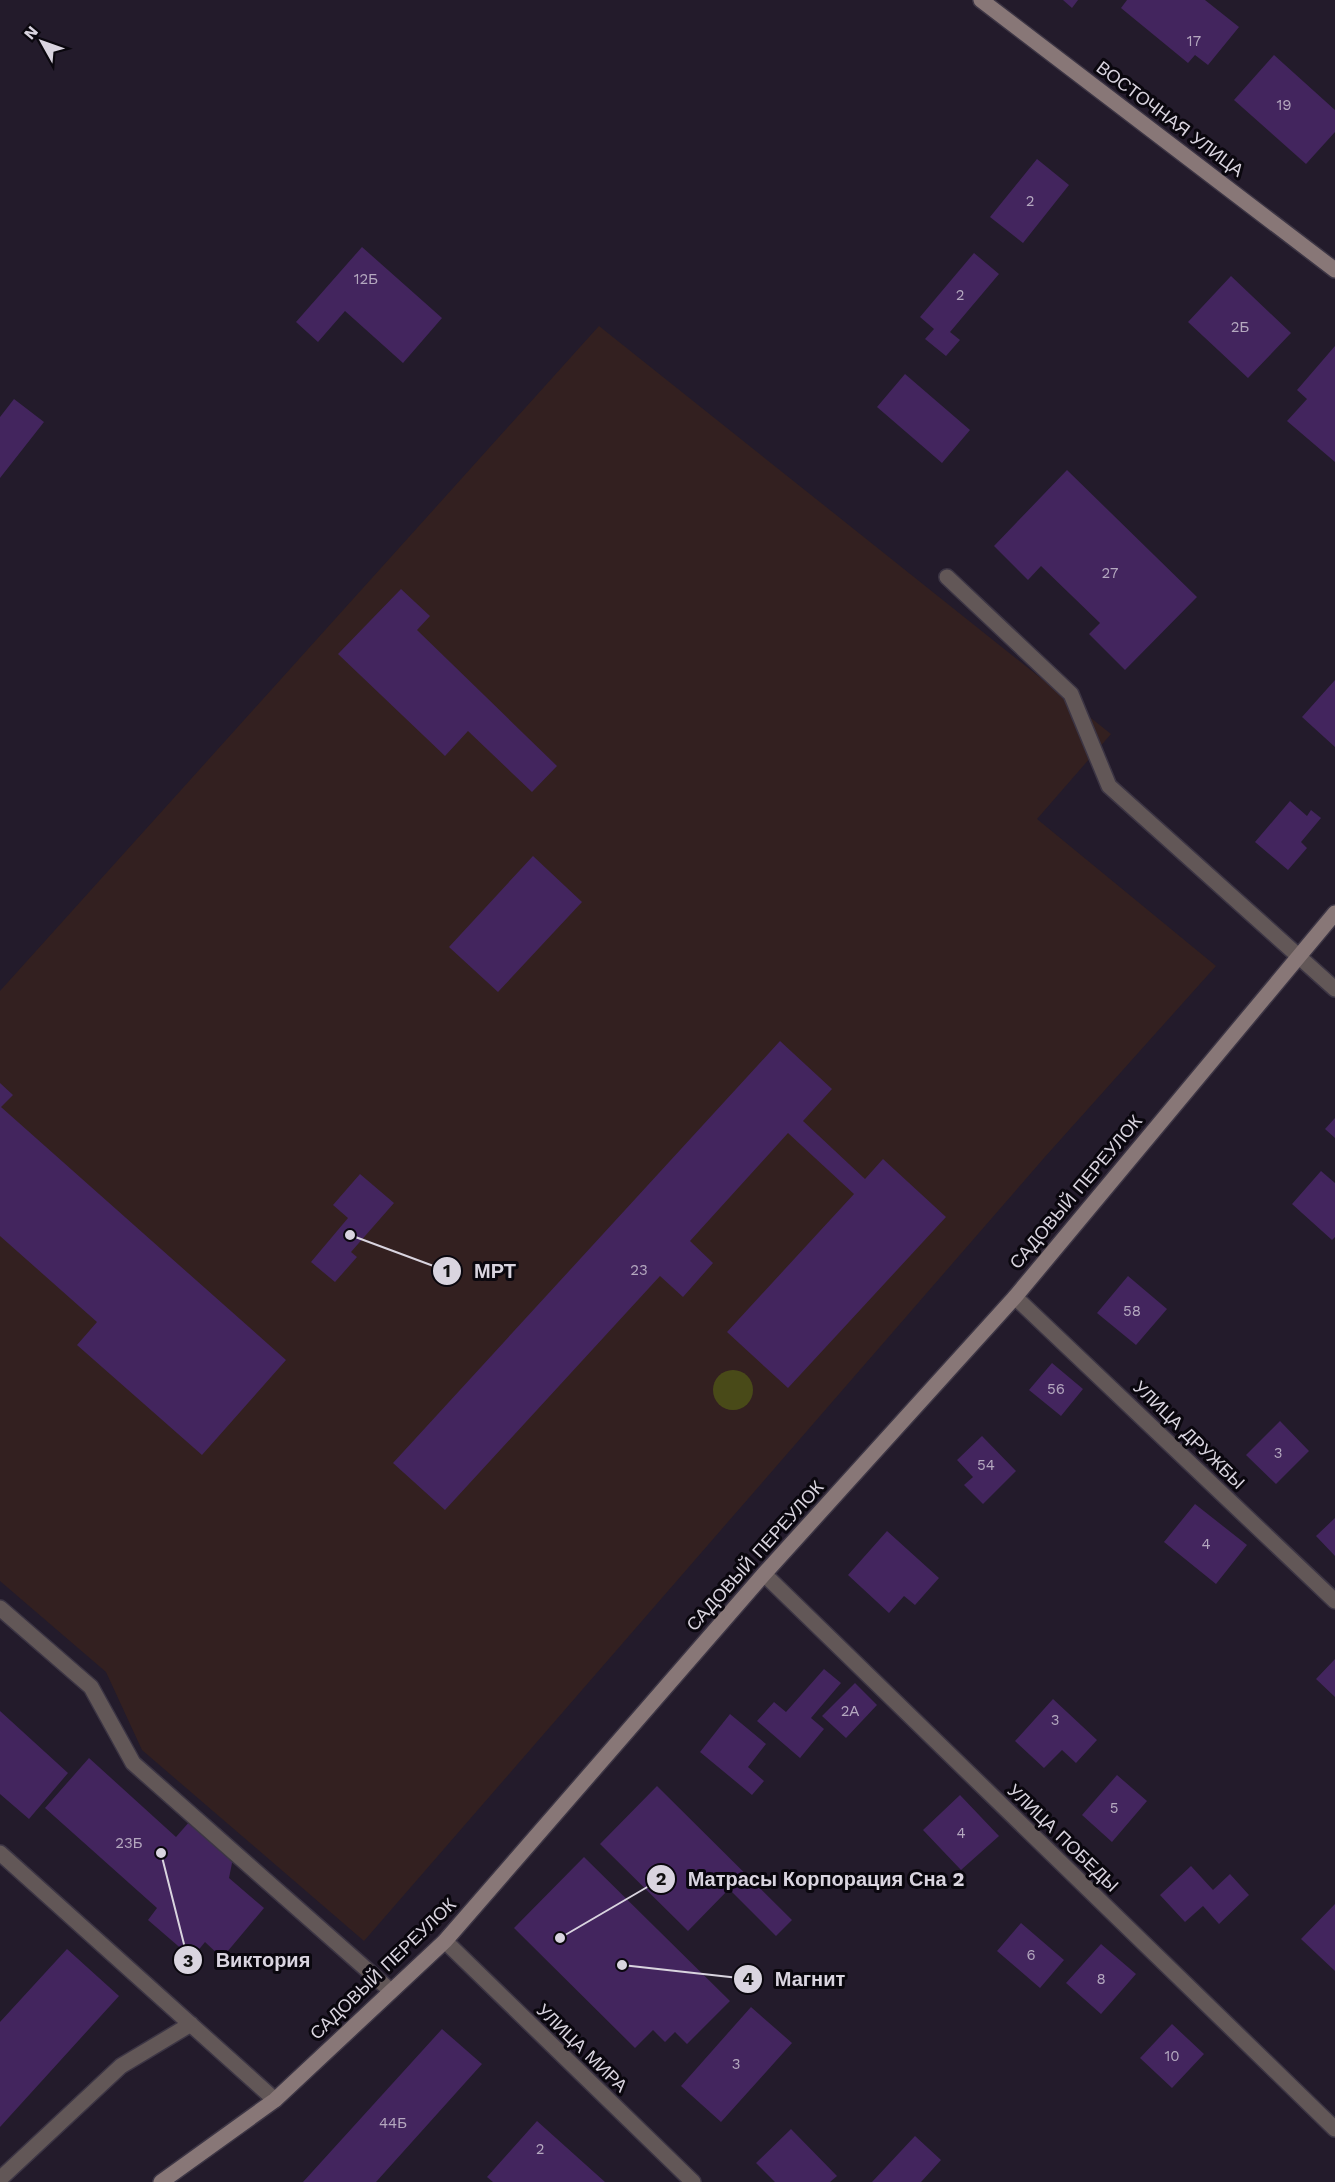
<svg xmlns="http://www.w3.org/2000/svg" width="1335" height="2182" font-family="'Work Sans',sans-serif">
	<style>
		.medical { fill: #332020 }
		.green { fill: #494a18 }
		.building { fill: #43255e }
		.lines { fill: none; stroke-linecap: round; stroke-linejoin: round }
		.lane-casing { stroke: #3c3544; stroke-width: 18 }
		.street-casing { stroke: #3c3544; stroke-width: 18 }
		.secondary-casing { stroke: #3c3544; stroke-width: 18 }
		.lane { stroke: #625757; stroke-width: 15 }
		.street { stroke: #625757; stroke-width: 15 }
		.secondary { stroke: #877; stroke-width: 15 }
		.labels { text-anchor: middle; stroke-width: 6; stroke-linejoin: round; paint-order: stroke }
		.number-label { font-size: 15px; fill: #b4a8bf }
		.street-label { font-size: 18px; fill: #d9d4df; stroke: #0a070e }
		.leader { fill: none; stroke: #d9d4df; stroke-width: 2 }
		.callout-dot { fill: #d9d4df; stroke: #0a070e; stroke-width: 2 }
		.mark-label { font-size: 18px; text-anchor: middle; font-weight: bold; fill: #111 }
		.callout-label { font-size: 20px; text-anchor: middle; font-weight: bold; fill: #d9d4df; stroke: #0a070e; stroke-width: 6; stroke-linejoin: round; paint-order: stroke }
	</style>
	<rect width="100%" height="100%" fill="#231b2b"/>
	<path class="medical" d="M 599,326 L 1111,734 L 1037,819 L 1216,966 L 1044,1158 L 364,1941 L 142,1750 L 106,1672 L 0,1581 L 0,991 Z"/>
	<path class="green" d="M713 1390a20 20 0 1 1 40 0a20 20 0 1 1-40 0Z"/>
	<path class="building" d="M 1063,0 L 1078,0 L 1072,8 Z
		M 1127,0 L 1205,0 L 1239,27 L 1208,65 L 1195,55 L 1188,63 L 1121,8 Z
		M 1274,55 L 1335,110 L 1335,132 L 1306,164 L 1234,100 Z
		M 1037,159 L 1069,185 L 1023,243 L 990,217 Z
		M 362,247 L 442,318 L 403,363 L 345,311 L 318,342 L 296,322 Z
		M 974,253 L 999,274 L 950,332 L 960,340 L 946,356 L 925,339 L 934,329 L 920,317 Z
		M 1231,276 L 1291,333 L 1248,378 L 1188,322 Z
		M 1335,346 L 1335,462 L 1287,421 L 1307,399 L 1297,390 Z
		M 905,374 L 970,430 L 942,463 L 877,407 Z
		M 14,399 L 44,422 L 0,478 L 0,417 Z
		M 1067,470 L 1197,597 L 1125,670 L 1089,634 L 1100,623 L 1041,566 L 1028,580 L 994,546 Z
		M 401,589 L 430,616 L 417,630 L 557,766 L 532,792 L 468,731 L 445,756 L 338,654 Z
		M 1335,680 L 1335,747 L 1302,717 Z
		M 1290,801 L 1307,816 L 1311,810 L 1321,818 L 1301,842 L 1307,848 L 1288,870 L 1255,842 Z
		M 533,856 L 582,902 L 498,992 L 449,947 Z
		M 780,1041 L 832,1089 L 803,1121 L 865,1179 L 883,1159 L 946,1217 L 788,1388 L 727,1332 L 854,1194 L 788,1133 L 690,1241 L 713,1263 L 683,1297 L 660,1276 L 445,1510 L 393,1463 Z
		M 0,1083 L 13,1095 L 1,1107 L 286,1360 L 202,1455 L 77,1345 L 97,1322 L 0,1236 Z
		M 1335,1118 L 1335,1138 L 1325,1129 Z
		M 1321,1171 L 1335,1183 L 1335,1237 L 1332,1240 L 1292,1204 Z
		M 360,1174 L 394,1203 L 351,1252 L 357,1257 L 335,1282 L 311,1262 L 348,1218 L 333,1205 Z
		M 1128,1276 L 1167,1309 L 1136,1345 L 1097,1313 Z
		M 1052,1363 L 1083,1389 L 1061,1416 L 1029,1390 Z
		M 1280,1421 L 1309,1451 L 1276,1484 L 1246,1455 Z
		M 982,1436 L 1016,1471 L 983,1504 L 964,1485 L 973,1477 L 957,1460 Z
		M 1195,1504 L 1247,1545 L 1216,1584 L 1164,1542 Z
		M 1335,1518 L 1335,1556 L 1316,1536 Z
		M 887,1531 L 939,1578 L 915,1605 L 904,1596 L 889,1613 L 848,1575 Z
		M 1335,1659 L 1335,1697 L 1316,1679 Z
		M 824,1669 L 841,1683 L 811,1718 L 824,1729 L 800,1758 L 757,1721 L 774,1702 L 786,1712 Z
		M 855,1683 L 877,1705 L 846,1738 L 822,1716 Z
		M 1053,1699 L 1097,1740 L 1076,1763 L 1062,1750 L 1044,1768 L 1015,1741 Z
		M 0,1711 L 68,1773 L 29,1819 L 0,1794 Z
		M 730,1714 L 766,1744 L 748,1767 L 764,1781 L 752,1795 L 700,1752 Z
		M 89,1758 L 176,1837 L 190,1821 L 233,1858 L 229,1878 L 264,1908 L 222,1958 L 205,1942 L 192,1958 L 148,1920 L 157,1908 L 45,1808 Z
		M 1117,1775 L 1147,1801 L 1112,1842 L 1082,1815 Z
		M 657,1786 L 792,1920 L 776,1936 L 729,1889 L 688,1931 L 600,1844 Z
		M 960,1795 L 999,1836 L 961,1870 L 923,1830 Z
		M 584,1857 L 730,2001 L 687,2044 L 675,2032 L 665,2042 L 653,2030 L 635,2048 L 514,1928 Z
		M 1191,1866 L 1213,1890 L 1230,1874 L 1249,1895 L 1219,1924 L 1203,1906 L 1185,1922 L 1160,1895 Z
		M 1335,1904 L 1335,1971 L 1301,1939 Z
		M 1021,1923 L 1064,1960 L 1040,1988 L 997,1951 Z
		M 1101,1944 L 1136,1974 L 1101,2014 L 1066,1983 Z
		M 67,1949 L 119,1996 L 0,2127 L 0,2022 Z
		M 751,2007 L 792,2043 L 721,2122 L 681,2086 Z
		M 1172,2024 L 1204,2054 L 1172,2088 L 1140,2058 Z
		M 442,2029 L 482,2064 L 376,2182 L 303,2182 Z
		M 537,2121 L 605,2182 L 493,2182 L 487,2177 Z
		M 791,2129 L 837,2176 L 830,2182 L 775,2182 L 756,2163 Z
		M 915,2136 L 941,2160 L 921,2182 L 872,2182 Z"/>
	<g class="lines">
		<g class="lane-casing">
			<path id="lane" d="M 947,577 L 1071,694 L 1109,786 L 1335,989
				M 0,1608 L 91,1687 L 133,1763 L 391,1991
				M 0,1853 L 275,2100
				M 0,2179 L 121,2066 L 191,2024"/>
		</g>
		<g class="street-casing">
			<path id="street" d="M 1015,1297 L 1335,1601
				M 764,1574 L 1335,2129
				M 445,1941 L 693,2182"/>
		</g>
		<g class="secondary-casing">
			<path id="secondary" d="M 981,0 L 1335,270
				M 161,2182 L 275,2100 L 445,1941 L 764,1574 L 1015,1297 L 1335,913"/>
		</g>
		<use href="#lane" class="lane"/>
		<use href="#street" class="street"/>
		<use href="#secondary" class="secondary"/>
	</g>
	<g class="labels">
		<g class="number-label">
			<text x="1194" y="46">17</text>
			<text x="1284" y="110">19</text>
			<text x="1030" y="206">2</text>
			<text x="366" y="284">12Б</text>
			<text x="960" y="300">2</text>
			<text x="1240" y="332">2Б</text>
			<text x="1110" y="578">27</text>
			<text x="639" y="1275">23</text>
			<text x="1132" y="1316">58</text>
			<text x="1056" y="1394">56</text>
			<text x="1278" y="1458">3</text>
			<text x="986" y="1470">54</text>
			<text x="1206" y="1549">4</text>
			<text x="850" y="1716">2А</text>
			<text x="1055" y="1725">3</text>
			<text x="1114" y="1813">5</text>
			<text x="961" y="1838">4</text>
			<text x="129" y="1848">23Б</text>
			<text x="1031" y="1960">6</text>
			<text x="1101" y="1984">8</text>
			<text x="1172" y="2061">10</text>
			<text x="736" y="2069">3</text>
			<text x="393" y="2128">44Б</text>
			<text x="540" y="2154">2</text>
		</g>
		<g class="street-label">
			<text transform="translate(1170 119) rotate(37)" y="6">ВОСТОЧНАЯ УЛИЦА</text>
			<text transform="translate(1076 1192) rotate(-50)" y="6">САДОВЫЙ ПЕРЕУЛОК</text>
			<text transform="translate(1189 1435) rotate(44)" y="6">УЛИЦА ДРУЖБЫ</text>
			<text transform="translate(755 1556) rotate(-48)" y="6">САДОВЫЙ ПЕРЕУЛОК</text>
			<text transform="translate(1063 1838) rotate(44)" y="6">УЛИЦА ПОБЕДЫ</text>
			<text transform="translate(383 1969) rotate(-44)" y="6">САДОВЫЙ ПЕРЕУЛОК</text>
			<text transform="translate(582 2048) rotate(44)" y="6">УЛИЦА МИРА</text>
		</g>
	</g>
	<path class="leader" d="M350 1235L447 1271M560 1938L661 1879M161 1853L188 1960M622 1965L748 1979"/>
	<g class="callout-dot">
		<circle cx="350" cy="1235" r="6"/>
		<circle cx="560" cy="1938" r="6"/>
		<circle cx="161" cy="1853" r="6"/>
		<circle cx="622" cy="1965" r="6"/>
		<circle cx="447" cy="1271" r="15"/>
		<circle cx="661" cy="1879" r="15"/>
		<circle cx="188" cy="1960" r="15"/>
		<circle cx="748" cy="1979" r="15"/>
	</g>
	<g class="mark-label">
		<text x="447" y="1277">1</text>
		<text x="661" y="1885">2</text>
		<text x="188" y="1967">3</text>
		<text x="748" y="1985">4</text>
	</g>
	<g class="callout-label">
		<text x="495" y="1278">МРТ</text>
		<text x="826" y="1886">Матрасы Корпорация Сна 2</text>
		<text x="263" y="1967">Виктория</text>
		<text x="810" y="1986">Магнит</text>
	</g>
	<g transform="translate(42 42) rotate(310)" stroke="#0a070e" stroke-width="4.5" paint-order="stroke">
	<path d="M0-4.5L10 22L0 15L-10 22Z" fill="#d9d4df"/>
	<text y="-9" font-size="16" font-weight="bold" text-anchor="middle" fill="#d9d4df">N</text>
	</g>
</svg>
